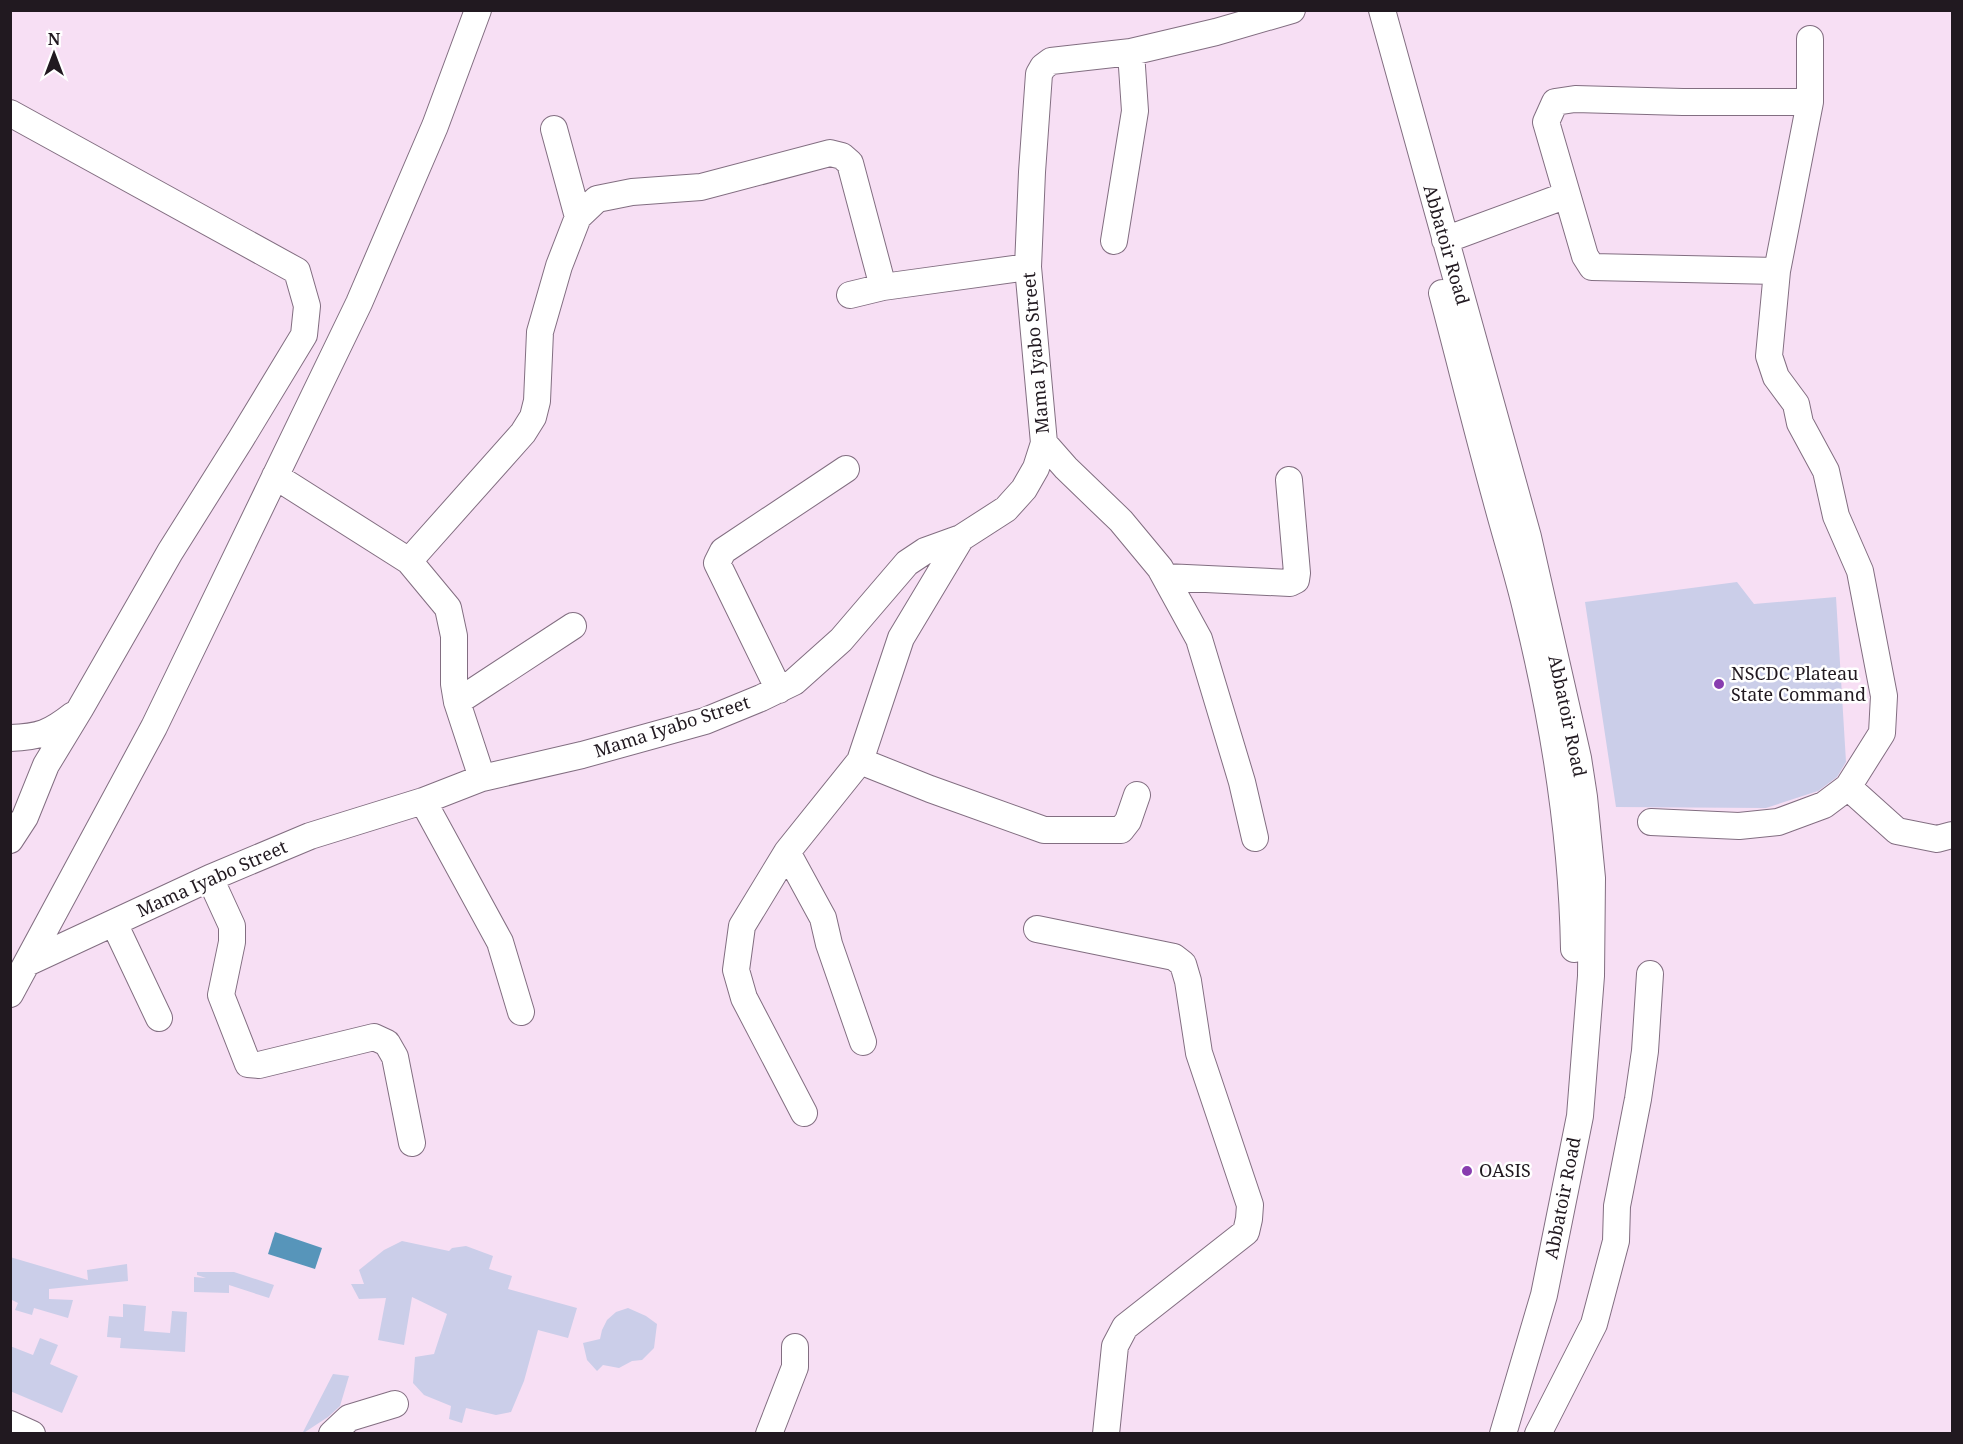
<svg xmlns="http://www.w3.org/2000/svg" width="1963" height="1444" font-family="'Noto Serif',serif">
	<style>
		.water { fill: #5795ba }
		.building { fill: #cbcee9 }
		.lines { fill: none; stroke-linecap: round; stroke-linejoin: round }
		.minor-casing { stroke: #826e81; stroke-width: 28 }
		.minor { stroke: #fff; stroke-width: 26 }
		.poi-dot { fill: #883daf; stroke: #fff; stroke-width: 2 }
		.labels { text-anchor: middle; stroke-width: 5; stroke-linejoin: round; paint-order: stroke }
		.street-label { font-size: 18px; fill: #211920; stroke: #fff }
		.poi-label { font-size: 18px; fill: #211920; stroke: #fff; text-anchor: start }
	</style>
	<rect width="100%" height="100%" fill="#f7dff4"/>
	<path class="water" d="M 275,1232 L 322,1248 L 315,1269 L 268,1254 Z"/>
	<path class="building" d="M 1737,582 L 1754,604 L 1836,597 L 1846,762 L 1837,777 L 1818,791 L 1766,808 L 1616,807 L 1585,602 Z
		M 402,1241 L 449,1251 L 452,1248 L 466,1246 L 493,1256 L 489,1269 L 512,1276 L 508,1289 L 577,1308 L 568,1338 L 538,1330 L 524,1381 L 511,1412 L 496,1415 L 466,1408 L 462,1423 L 449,1419 L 451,1406 L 424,1395 L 413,1383 L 415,1357 L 434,1354 L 447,1314 L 412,1297 L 404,1345 L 378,1340 L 386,1298 L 359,1299 L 351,1284 L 364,1284 L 359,1270 L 384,1250 Z
		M 10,1257 L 88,1280 L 87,1270 L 127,1264 L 128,1281 L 49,1289 L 49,1299 L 73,1300 L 68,1318 L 34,1308 L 32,1315 L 15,1310 L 18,1303 L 10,1299 Z
		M 197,1272 L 234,1272 L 274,1285 L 269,1298 L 229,1285 L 229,1293 L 194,1292 L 194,1277 L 206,1278 L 197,1275 Z
		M 123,1304 L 146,1306 L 144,1331 L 170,1333 L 172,1311 L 187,1312 L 185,1352 L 120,1348 L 121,1338 L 107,1337 L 109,1316 L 123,1317 Z
		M 628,1308 L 646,1316 L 657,1324 L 654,1348 L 642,1360 L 632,1361 L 619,1368 L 603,1365 L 597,1371 L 587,1360 L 583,1343 L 600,1339 L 602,1330 L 607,1320 L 616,1312 Z
		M 40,1338 L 58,1345 L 50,1364 L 78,1376 L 62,1413 L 10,1391 L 10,1346 L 33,1355 Z
		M 333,1374 L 349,1376 L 340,1406 L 328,1417 L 302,1434 Z"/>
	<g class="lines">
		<g class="minor-casing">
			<path id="minor" d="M 1382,10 L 1528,537 L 1578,758 L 1584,797 L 1592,878 L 1591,976 L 1580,1116 L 1544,1295 L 1503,1434
				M 10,113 L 297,271 L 307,306 L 304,335 L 241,439 L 170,552 L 80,709 L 46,765 L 25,817 L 10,840
				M 554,129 L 578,217
				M 1445,240 L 1567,195
				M 1114,241 L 1135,111 L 1131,52
				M 1777,271 L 1592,267 L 1585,256 L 1546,122 L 1555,102 L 1575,99 L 1683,102 L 1810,102
				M 1442,293 C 1460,361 1477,430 1496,499 C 1506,537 1518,574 1527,613 C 1554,723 1572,835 1574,949
				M 850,295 L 883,287 L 1028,267
				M 1044,443 L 1066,468 L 1121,521 L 1160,568 L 1199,639 L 1242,782 L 1255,838
				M 275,476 L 409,561 L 448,608 L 454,636 L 454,684 L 457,702 L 482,778
				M 409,561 L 523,433 L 533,417 L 537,401 L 540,332 L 559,266 L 578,217 L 597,199 L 632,192 L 701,187 L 830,153 L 842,156 L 850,163 L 883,287
				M 1165,577 L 1290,583 L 1296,580 L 1297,573 L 1289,480
				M 779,690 L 717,563 L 723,551 L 846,469
				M 457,702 L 573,626
				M 10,738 C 40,737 50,733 73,715
				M 860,761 L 930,789 L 1044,830 L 1121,830 L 1128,821 L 1137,795
				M 1848,787 L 1897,831 L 1937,839 L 1952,835
				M 423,801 L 500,942 L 521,1012
				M 1651,822 L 1739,826 L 1778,822 L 1824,805 L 1848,787 L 1882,733 L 1884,696 L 1860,571 L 1836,516 L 1826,471 L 1800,423 L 1796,404 L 1776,377 L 1769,356 L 1777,271 L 1810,102 L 1810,39
				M 787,852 L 823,918 L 829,944 L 863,1042
				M 210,878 L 232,926 L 232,942 L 221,995 L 248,1064 L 259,1065 L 374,1037 L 387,1043 L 395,1057 L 412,1143
				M 114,923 L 159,1018
				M 1037,929 L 1174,957 L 1183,964 L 1188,981 L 1199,1053 L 1250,1205 L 1249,1219 L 1246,1232 L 1125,1327 L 1115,1346 L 1106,1434
				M 27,963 L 210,878 L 310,836 L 423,801 L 482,778 L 582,755 L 705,721 L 761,698 L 794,682 L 841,640 L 907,563 L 925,551 L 961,538 L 1006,509 L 1024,489 L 1036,468 L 1044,443 L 1028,267 L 1032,172 L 1039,74 L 1043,67 L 1051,61 L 1131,52 L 1216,32 L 1292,10
				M 10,994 L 154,727 L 359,303 L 435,126 L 478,10
				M 804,1113 L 744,998 L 736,970 L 742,926 L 787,852 L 860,761 L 901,638 L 961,538
				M 10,1424 L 32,1434
				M 332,1434 L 349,1418 L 395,1404
				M 769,1434 L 795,1367 L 795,1347
				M 1538,1434 L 1594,1324 L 1616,1241 L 1617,1206 L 1638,1099 L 1645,1051 L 1650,974"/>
		</g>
		<use href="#minor" class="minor"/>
	</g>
	<g class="poi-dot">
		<circle cx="1719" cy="684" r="6"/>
		<circle cx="1467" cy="1171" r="6"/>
	</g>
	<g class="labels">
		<g class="street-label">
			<text transform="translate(1446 245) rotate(74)" y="6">Abbatoir Road</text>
			<text transform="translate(1036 353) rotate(-95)" y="6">Mama Iyabo Street</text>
			<text transform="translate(1567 716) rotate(78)" y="6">Abbatoir Road</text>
			<text transform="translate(672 727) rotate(-18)" y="6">Mama Iyabo Street</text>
			<text transform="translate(212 879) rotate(-24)" y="6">Mama Iyabo Street</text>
			<text transform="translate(1563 1198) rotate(-79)" y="6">Abbatoir Road</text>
		</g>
		<g class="poi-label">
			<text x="1731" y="680">NSCDC Plateau<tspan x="1731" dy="21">State Command</tspan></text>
			<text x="1479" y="1177">OASIS</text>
		</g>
	</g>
	<rect width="1963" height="1444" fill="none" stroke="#211920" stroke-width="24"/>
	<g transform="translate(54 54)" stroke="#ffffff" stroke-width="4.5" paint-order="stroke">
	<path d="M0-4.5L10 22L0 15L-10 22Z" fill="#211920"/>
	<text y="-9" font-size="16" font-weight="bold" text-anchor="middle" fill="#211920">N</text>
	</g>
</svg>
